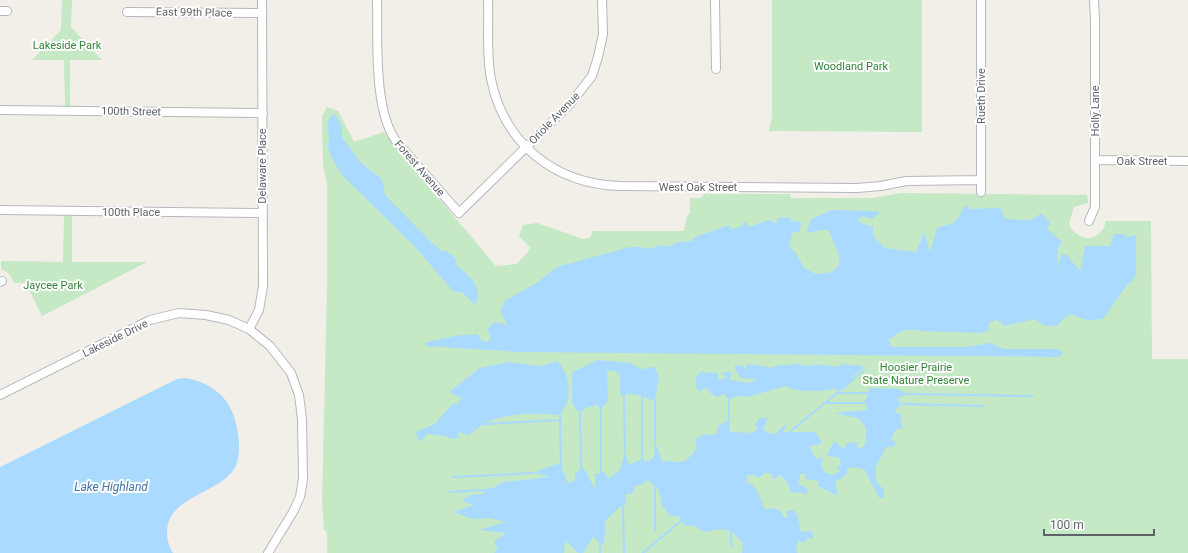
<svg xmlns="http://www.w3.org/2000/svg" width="1188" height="553" font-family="Roboto,sans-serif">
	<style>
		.green { fill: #c5e8c5 }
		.water { fill: #aadaff }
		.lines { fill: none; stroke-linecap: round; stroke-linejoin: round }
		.stream { stroke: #aadaff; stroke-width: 2 }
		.minor-casing { stroke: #b5b8bc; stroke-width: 10 }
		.minor { stroke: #fff; stroke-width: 8 }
		.labels { text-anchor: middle; stroke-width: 4; stroke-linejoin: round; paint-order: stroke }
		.street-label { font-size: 11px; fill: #5f6368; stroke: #fff }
		.park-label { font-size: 11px; fill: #348238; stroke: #fff }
		.water-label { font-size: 12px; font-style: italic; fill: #4174aa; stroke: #fff }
	</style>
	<rect width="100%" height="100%" fill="#f1efe8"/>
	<path class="green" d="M 62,0 L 72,0 L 71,27 L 102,60 L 70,60 L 70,106 L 65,106 L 64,60 L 32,60 L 61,30 Z
		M 772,0 L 922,0 L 922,132 L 769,131 L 772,117 Z
		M 327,107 L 338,111 L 354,142 L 384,132 L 389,140 L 496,266 L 517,264 L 527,253 L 530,247 L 519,236 L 523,225 L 537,223 L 583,239 L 590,238 L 593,231 L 684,231 L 687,217 L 690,212 L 690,198 L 701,198 L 704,194 L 790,194 L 791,198 L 871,198 L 901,193 L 1087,195 L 1088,203 L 1074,207 L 1069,224 C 1074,236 1089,244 1100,233 C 1103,230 1105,225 1106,221 L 1151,221 L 1152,359 L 1188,359 L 1188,553 L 327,553 L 327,532 L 324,530 L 322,502 L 327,287 L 327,185 L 323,164 L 322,116 Z
		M 64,216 L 72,216 L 72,262 L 147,262 L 42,316 L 26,283 L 13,283 C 12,275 8,272 1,269 L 1,261 L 63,262 Z"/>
	<path class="water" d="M 335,114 L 342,127 L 342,137 L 362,164 L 382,179 L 385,195 L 430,241 L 440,250 L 448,252 L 456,259 L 456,265 C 470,277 484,285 475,305 L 463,293 L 453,291 L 416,248 L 344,177 C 339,171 328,153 328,145 C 328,142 330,140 329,136 C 328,127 325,118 335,114 Z
		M 966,204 L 970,209 L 1001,208 L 1005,219 L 1032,220 L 1041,213 L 1050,223 L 1047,229 L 1062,242 L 1058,248 L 1057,268 L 1062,254 L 1067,255 L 1080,271 L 1085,246 L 1110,246 L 1114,234 L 1124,234 L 1126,237 L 1136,235 L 1136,272 L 1133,280 L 1127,285 L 1103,319 C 1099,319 1094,320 1090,320 C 1073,320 1074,305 1057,326 L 1045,326 L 1035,319 L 1005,326 L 997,320 L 989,323 L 988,331 L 979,333 L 920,331 C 906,327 900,332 888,340 L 892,347 L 967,347 L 990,343 L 1004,349 L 1058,349 L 1063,353 L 1059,357 L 520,352 L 426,346 L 425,343 L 454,336 L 477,334 L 482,341 L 488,342 L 491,337 L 487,329 L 495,322 L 507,325 L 500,310 L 506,300 L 538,282 L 557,267 L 630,247 L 640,247 L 650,249 L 660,245 L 667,247 L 679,242 L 691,241 L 697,236 L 730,225 L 730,229 L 741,227 L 746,221 L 748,227 L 769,220 L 776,223 L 778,218 L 789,217 L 791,222 L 794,220 L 802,223 L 799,232 L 793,232 L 789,246 L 796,253 L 804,268 L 816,274 L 832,272 L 840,265 L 838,252 L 828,229 L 807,233 L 810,220 L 831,210 L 867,211 L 880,212 L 872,219 L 862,216 L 858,222 L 873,227 L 873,236 L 885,248 L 916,252 L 924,232 L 930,252 L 937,228 L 955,222 Z
		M 598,360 L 629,363 L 641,369 L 655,367 L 659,377 L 655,401 L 635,394 L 620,395 L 620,373 L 607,370 L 608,401 L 601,409 L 597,405 L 586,408 L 580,413 L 572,404 L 572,372 Z
		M 557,361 C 568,371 570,386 568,400 C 567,405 563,410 560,415 C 535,413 507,412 484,424 C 478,427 474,432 469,435 L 458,432 L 459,437 L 453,439 L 444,436 L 428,434 L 419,442 L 416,432 L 435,424 L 453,403 L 457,404 L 462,398 L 449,392 L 480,368 L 509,362 L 541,366 Z
		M 798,363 C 805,368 815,364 823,365 C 829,365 834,367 839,367 L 842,364 L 863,366 L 862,369 L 853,376 L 849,385 L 837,393 L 836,388 C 822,392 797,393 785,386 L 748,397 L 738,396 L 729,399 L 724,394 L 717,397 L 710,393 L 707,388 L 702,389 L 701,392 L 697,390 L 696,376 L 704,370 L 704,374 L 708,372 L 717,373 L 719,380 L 723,379 L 727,376 L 721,374 L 727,371 L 731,374 L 730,380 L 750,383 L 757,379 L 740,378 L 734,366 L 743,365 L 745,371 L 747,365 L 752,364 L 771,368 C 779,363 789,367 798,363 Z
		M 186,378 C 222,385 237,408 239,443 C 239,450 239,462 234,469 C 217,495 167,496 167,533 C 167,540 169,547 173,553 L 0,553 L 0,467 L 177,379 Z
		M 870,388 L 899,389 L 906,394 L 897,399 L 900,402 L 900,406 L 894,411 L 900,414 L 903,429 L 896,429 L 891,439 L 896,443 L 894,447 L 886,447 L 876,467 L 876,481 L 884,490 L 884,498 L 879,498 L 865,470 L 853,467 L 847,469 L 847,474 L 835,482 L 838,496 L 818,486 L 818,481 L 805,479 L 805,473 L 800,475 L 798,485 L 804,486 L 809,492 L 804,494 L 800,492 L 791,493 L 787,482 L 780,475 L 773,479 L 770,473 L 764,473 L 759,478 L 753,475 L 747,475 L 747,482 C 758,486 761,500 765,510 L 772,508 L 781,511 L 783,517 L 788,517 L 786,511 L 793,510 L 797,514 L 801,532 L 810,531 L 813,534 L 813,539 L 809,537 L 804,543 L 798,540 L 796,549 L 798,553 L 742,553 L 743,543 C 728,526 725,528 704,532 L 695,526 L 685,526 L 678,516 L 670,516 L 662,505 L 659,490 L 648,480 L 643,484 L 635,486 L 633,494 L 626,494 L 625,506 L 621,506 L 606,520 L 604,546 L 593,537 L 583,553 L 578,553 L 565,540 L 564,553 L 494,553 L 498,548 L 494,542 L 506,533 L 479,530 L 506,522 L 489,518 L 473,519 L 453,512 L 474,505 L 462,501 L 470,495 L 484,494 L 483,490 L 495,487 L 503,482 L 550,477 L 533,473 L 559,463 L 568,483 L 575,481 L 575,474 L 583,467 L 595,489 L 595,474 L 604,472 L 608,479 L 620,470 L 625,452 L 629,465 L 642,459 L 648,462 L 654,457 L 655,442 L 663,463 L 669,460 C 683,466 689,459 697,448 L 695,440 L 704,434 L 712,436 L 718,432 L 718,427 L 729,419 L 730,432 L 752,433 L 758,428 L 755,424 L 760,418 L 768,418 L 763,430 L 774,435 L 786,424 L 784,432 L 815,432 L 822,442 L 818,445 L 809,446 L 816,459 L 823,457 L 821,465 L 824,472 L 833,475 L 840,471 L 837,467 L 841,464 L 840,458 L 827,455 L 834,441 L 844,449 L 847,443 L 859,442 L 856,446 L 860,449 L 866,443 L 866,427 L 858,418 L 834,413 L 867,410 L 865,401 Z"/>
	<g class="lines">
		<path class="stream" d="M 851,381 L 864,370
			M 906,394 L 1033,396
			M 624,395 L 625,452
			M 642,397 L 642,459
			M 729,399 L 729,419
			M 826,403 L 866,403
			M 900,404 L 983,406
			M 580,413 L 581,468
			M 560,415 L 561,467
			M 484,424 L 560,420
			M 791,431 L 837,393 L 868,393
			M 655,442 L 655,401
			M 601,473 L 601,409
			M 453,477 L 533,473
			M 450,492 L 483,490
			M 623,506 L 624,553
			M 655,530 L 655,486
			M 731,532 L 731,546
			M 600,553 L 600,543
			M 643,553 L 681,521"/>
		<g class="minor-casing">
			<path id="minor" d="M 377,0 C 378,38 373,109 396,141 L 459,213 L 570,104 L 592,76 L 598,57 L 603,34 L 602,0
				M 488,0 C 489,26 486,54 491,79 C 504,144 555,184 620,186 L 857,188 L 881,186 L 906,181 L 981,180
				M 715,0 L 716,69
				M 981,0 L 981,192
				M 0,11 L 7,11
				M 127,12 L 262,13
				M 0,110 L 263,113
				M 1095,160 L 1188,161
				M 0,210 L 262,213
				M 1089,221 L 1095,207 L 1095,19 L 1094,0
				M 0,282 L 2,281
				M 249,329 L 259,310 L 263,286 L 262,0
				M 0,395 L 150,320 L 179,313 L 206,315 L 229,320 L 249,329 L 270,346 L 291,373 L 299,395 L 302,419 L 303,479 L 300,497 L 293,512 L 268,553"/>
		</g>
		<use href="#minor" class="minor"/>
	</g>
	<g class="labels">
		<g class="street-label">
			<text transform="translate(194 12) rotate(1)" y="4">East 99th Place</text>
			<text transform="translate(981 96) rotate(-90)" y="4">Rueth Drive</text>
			<text transform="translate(131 111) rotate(1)" y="4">100th Street</text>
			<text transform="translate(1095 111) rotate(-90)" y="4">Holly Lane</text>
			<text transform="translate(554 118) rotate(-46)" y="4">Oriole Avenue</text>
			<text x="1142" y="165">Oak Street</text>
			<text transform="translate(262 166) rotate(-90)" y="4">Delaware Place</text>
			<text transform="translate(420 168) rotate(49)" y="4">Forest Avenue</text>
			<text x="698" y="191">West Oak Street</text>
			<text x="131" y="216">100th Place</text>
			<text transform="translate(115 338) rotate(-26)" y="4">Lakeside Drive</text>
		</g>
		<g class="park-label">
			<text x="67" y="49">Lakeside Park</text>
			<text x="851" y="70">Woodland Park</text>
			<text x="53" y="289">Jaycee Park</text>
			<text x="916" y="371">Hoosier Prairie<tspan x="916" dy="13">State Nature Preserve</tspan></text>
		</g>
		<g class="water-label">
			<text x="111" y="491">Lake Highland</text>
		</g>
	</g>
	<path d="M1044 529v6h110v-6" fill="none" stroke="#5f6368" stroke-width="2"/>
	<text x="1050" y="529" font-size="12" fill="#5f6368" stroke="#ffffff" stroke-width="3" paint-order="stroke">100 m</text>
</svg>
